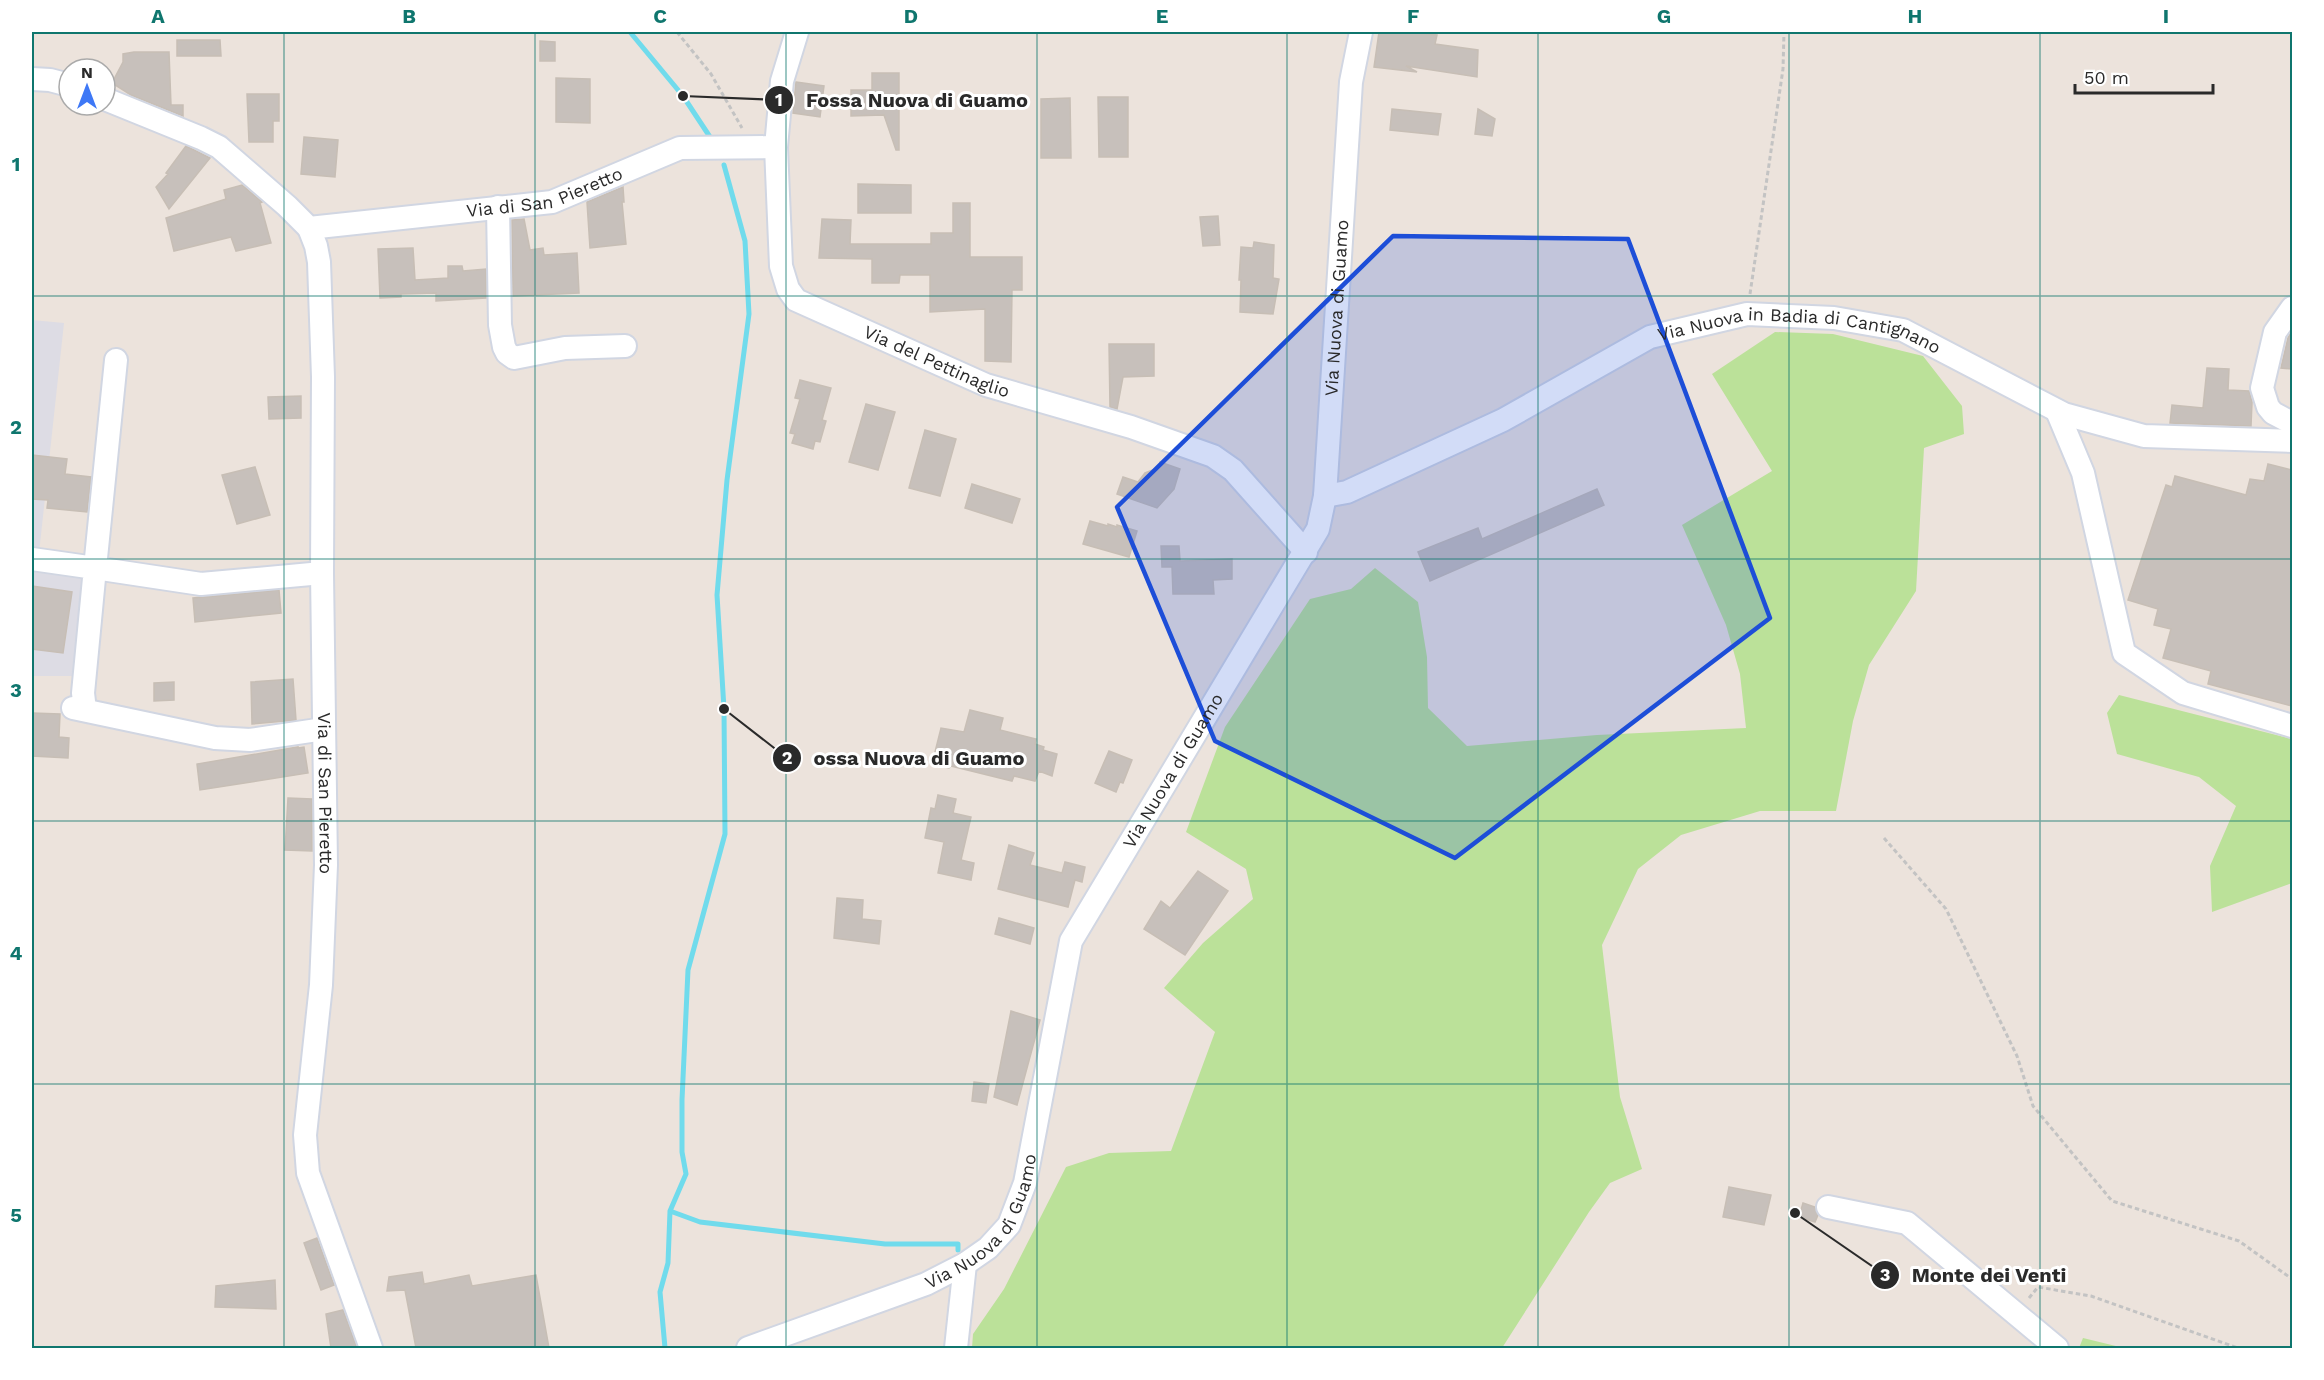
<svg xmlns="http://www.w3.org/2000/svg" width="2324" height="1380" font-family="'Work Sans',sans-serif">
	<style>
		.industrial { fill: #dddce4 }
		.green { fill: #bbe199 }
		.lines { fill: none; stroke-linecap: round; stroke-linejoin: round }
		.stream { stroke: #70dbec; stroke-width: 5 }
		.building { fill: #c7c0bb; stroke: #c7beb5; stroke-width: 1.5 }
		.minor-casing { stroke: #d1d6e2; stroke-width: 26 }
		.path { stroke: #c3c3c3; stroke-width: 3; stroke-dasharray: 4.5 3; stroke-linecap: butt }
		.minor { stroke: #fff; stroke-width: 22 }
		.marked { fill: #1d4ed8; fill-opacity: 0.2; stroke: #1d4ed8; stroke-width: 4.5; stroke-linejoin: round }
		.grid { fill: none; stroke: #0f766e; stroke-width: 1.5; stroke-opacity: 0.55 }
		.labels { text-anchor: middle; stroke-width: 6; stroke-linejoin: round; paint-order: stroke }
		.street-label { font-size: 18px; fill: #2a2a2a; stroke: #fff }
		.leader { fill: none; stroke: #2a2a2a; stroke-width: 2 }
		.callout-dot { fill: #2a2a2a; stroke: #fff; stroke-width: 2 }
		.mark-label { font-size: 18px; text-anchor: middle; font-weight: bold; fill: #fff }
		.callout-label { font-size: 20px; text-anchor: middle; font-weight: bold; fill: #2a2a2a; stroke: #fff; stroke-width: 6; stroke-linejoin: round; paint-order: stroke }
		.neatline { fill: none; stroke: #0f766e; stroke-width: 2 }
		.grid-label { font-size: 20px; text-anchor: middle; font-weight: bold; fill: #0f766e }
	</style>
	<rect width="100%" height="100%" fill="#ece3dc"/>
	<path class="industrial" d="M 32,320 L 64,323 L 39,553 L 91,561 L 80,676 L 32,676 Z"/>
	<path class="green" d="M 1775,332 L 1833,334 L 1923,356 L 1962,406 L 1964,434 L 1924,448 L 1916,591 L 1869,665 L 1853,721 L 1836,811 L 1760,811 L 1681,835 L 1638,869 L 1602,945 L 1620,1097 L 1642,1169 L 1610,1183 L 1589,1212 L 1502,1348 L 972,1348 L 973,1334 L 1004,1289 L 1066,1167 L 1109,1153 L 1171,1151 L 1215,1032 L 1164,988 L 1203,943 L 1253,899 L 1246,869 L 1186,832 L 1225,727 L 1310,599 L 1351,589 L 1375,568 L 1418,602 L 1427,657 L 1428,708 L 1467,746 L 1597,735 L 1746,728 L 1740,674 L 1726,625 L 1682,525 L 1772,471 L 1712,374 Z
		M 2119,695 L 2292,739 L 2292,883 L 2212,912 L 2210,866 L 2236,806 L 2199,777 L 2117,754 L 2107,713 Z
		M 2083,1338 L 2124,1348 L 2079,1348 Z"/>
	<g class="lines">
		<path class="stream" d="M 630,32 L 683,96 L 712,140
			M 670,1211 L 700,1222 L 885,1244 L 958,1244 L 958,1250
			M 665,1348 L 660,1292 L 668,1263 L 670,1211 L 686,1174 L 682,1152 L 682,1100 L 688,970 L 725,834 L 724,709 L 717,595 L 727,480 L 749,314 L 745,241 L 724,165"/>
	</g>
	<path class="building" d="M 1379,32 L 1407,32 L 1437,35 L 1435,44 L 1478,50 L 1477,77 L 1406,66 L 1417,72 L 1374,67 Z
		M 177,40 L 220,40 L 221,56 L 177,56 Z
		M 540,41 L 555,42 L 555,61 L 540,61 Z
		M 134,52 L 169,52 L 171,105 L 183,105 L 183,116 L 131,95 L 112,83 L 123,62 L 123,54 Z
		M 872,73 L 899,73 L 899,150 L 896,150 L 884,115 L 851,116 L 851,90 L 872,90 Z
		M 556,78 L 590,79 L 590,123 L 556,122 Z
		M 796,82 L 824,86 L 820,117 L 793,113 Z
		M 247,94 L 279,94 L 279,121 L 273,121 L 273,142 L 249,142 Z
		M 1098,97 L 1128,97 L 1128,157 L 1099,157 Z
		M 1070,98 L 1071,158 L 1041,158 L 1041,99 Z
		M 1392,109 L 1441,114 L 1438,135 L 1390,130 Z
		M 1478,109 L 1495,119 L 1492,136 L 1475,134 Z
		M 304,137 L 338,140 L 335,177 L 301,174 Z
		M 186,146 L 210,158 L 169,209 L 156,187 L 168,174 L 166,173 Z
		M 858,184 L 911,185 L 911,213 L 858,213 Z
		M 242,185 L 262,202 L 260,203 L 271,243 L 236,251 L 231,237 L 174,251 L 166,218 L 226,199 L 224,190 Z
		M 623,187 L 624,202 L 622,202 L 626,244 L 590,248 L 587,202 Z
		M 953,203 L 970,203 L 970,257 L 1022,257 L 1022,290 L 1012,290 L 1011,362 L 985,361 L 985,309 L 930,312 L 930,275 L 900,275 L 899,283 L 872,283 L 872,259 L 819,258 L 822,219 L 851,220 L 850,244 L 931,244 L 931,233 L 953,233 Z
		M 1218,216 L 1220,245 L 1203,246 L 1200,217 Z
		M 524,219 L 530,250 L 543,248 L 544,255 L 577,253 L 579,293 L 513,296 L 512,220 Z
		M 1254,242 L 1274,245 L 1273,278 L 1279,279 L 1273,314 L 1240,312 L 1241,280 L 1239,280 L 1241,247 L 1253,248 Z
		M 413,248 L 415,280 L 448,278 L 448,266 L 462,266 L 463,271 L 486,269 L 486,298 L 436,301 L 436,293 L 401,294 L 401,297 L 380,298 L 378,249 Z
		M 2292,331 L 2292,369 L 2281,368 L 2288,338 Z
		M 1109,344 L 1154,344 L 1154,376 L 1123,377 L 1117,409 L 1110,407 Z
		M 2207,368 L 2229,369 L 2228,390 L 2249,391 L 2252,402 L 2251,426 L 2170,423 L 2172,405 L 2203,408 Z
		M 800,380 L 831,388 L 822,420 L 826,421 L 820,442 L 815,441 L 813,449 L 792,443 L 795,434 L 790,433 L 800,399 L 795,398 Z
		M 301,396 L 301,418 L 269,419 L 268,397 Z
		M 866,404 L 895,412 L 878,470 L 849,462 Z
		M 925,430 L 956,439 L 940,496 L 909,488 Z
		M 32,455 L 67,459 L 65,474 L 91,477 L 87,512 L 47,508 L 48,500 L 32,499 Z
		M 1160,462 L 1180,469 L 1174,489 L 1157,508 L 1117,494 L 1123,477 L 1138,482 L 1145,473 L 1158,468 Z
		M 2268,464 L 2292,470 L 2292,706 L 2208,684 L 2211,671 L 2163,658 L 2171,629 L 2154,625 L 2158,609 L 2128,600 L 2166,485 L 2172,487 L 2175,476 L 2246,495 L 2250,479 L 2264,481 Z
		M 255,467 L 270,515 L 237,524 L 222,475 Z
		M 972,484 L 1020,499 L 1012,523 L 965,508 Z
		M 1597,489 L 1604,505 L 1430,581 L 1418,552 L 1478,528 L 1482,539 Z
		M 1090,521 L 1108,526 L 1108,524 L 1117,527 L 1117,525 L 1137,531 L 1129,557 L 1083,544 Z
		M 1161,546 L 1179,546 L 1180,561 L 1232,559 L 1232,579 L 1213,580 L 1214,594 L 1173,594 L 1172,567 L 1162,567 Z
		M 32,586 L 72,592 L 63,653 L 32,649 Z
		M 279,590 L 281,613 L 195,622 L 193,598 Z
		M 293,679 L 296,720 L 252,724 L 251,682 Z
		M 174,682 L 174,700 L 154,701 L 154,683 Z
		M 970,710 L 1003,718 L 1000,730 L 1036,739 L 1035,744 L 1044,747 L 1043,750 L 1057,754 L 1052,776 L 1039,771 L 1035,781 L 1014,776 L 1012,781 L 951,766 L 949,768 L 932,764 L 941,728 L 964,732 Z
		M 32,713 L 60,714 L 59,737 L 69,738 L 68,758 L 32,756 Z
		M 298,747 L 298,748 L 304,747 L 308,773 L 200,790 L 197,764 Z
		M 1109,751 L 1132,760 L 1123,783 L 1120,782 L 1116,792 L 1095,783 Z
		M 938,795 L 956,799 L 953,813 L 971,817 L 961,860 L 974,863 L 971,880 L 938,873 L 944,842 L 925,838 L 931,808 L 935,809 Z
		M 288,798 L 312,799 L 312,851 L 285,850 Z
		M 1009,845 L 1034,853 L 1030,865 L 1062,873 L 1065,862 L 1085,867 L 1082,882 L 1075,880 L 1068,907 L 998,889 Z
		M 1198,871 L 1228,891 L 1185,955 L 1144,929 L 1161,901 L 1170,908 Z
		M 837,898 L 863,900 L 862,919 L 881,921 L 879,944 L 834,938 Z
		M 999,918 L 1034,928 L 1030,944 L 995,934 Z
		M 1011,1011 L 1040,1020 L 1017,1105 L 994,1097 Z
		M 974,1082 L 989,1084 L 986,1103 L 972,1101 Z
		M 1729,1187 L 1771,1195 L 1764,1225 L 1723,1217 Z
		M 1803,1203 L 1815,1207 L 1818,1215 L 1815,1222 L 1799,1217 Z
		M 317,1238 L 334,1285 L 321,1290 L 304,1243 Z
		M 422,1272 L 424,1284 L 469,1275 L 472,1286 L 536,1275 L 549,1348 L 416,1348 L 405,1290 L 387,1291 L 389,1277 Z
		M 275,1280 L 276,1309 L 215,1307 L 216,1286 Z
		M 343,1310 L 357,1348 L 331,1348 L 326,1314 Z"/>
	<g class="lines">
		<g class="minor-casing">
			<g id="minor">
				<path id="s1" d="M 797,32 L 782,81 L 776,147 L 781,266 L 788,289 L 796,300 L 986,385 L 1131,427 L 1213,456 L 1233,470 L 1306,552"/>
				<path d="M 32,79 L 50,80 L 69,85"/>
				<path id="s2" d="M 105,99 L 201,138 L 219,147 L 287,206 L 309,228 L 552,202 L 680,148 L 776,147"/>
				<path d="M 498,207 L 500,325 L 504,347 L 507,353 L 514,358 L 565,348 L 625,346"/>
				<path id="s3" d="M 309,228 L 316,246 L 319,262 L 323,377 L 322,573 L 326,865 L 321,985 L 305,1135 L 308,1173 L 371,1348"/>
				<path d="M 2292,308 L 2275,332 L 2262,388 L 2268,407 L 2273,413 L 2292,423"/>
				<path d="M 116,360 L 95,568 L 201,584 L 322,573"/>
				<path d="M 2057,411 L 2083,473 L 2124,653 L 2183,693 L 2292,726"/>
				<path id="s4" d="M 1325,496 L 1347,492 L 1503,420 L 1650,337 L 1747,314 L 1834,318 L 1903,330 L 2064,414 L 2144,436 L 2292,441"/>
				<path d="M 32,559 L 95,568 L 83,693 L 85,710"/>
				<path d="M 73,708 L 215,738 L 250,740 L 324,729"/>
				<path d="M 1828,1207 L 1907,1223 L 2057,1348"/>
				<path id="s5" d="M 748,1348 L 926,1284 L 965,1264 L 988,1248 L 1009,1225 L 1025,1183 L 1071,941 L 1318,529 L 1325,496 L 1351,82 L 1361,32"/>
				<path d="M 956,1348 L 965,1264"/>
			</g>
		</g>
		<path class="path" d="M 677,32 L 711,74 L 742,128
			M 1750,294 L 1783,69 L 1784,32
			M 1884,838 L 1946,909 L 2017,1056 L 2033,1106 L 2112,1201 L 2239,1241 L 2292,1279
			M 2029,1298 L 2038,1287 L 2091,1296 L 2238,1348"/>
		<use href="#minor" class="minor"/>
	</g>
	<path class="marked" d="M 1393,236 L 1628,239 L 1770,618 L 1455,858 L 1215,741 L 1117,507 Z"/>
	<path class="grid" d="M 284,32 L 284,1348M 535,32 L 535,1348M 786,32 L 786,1348M 1037,32 L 1037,1348M 1287,32 L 1287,1348M 1538,32 L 1538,1348M 1789,32 L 1789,1348M 2040,32 L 2040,1348M 32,296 L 2292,296M 32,559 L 2292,559M 32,821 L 2292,821M 32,1084 L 2292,1084"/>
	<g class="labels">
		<g class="street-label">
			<text dy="6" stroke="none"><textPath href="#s2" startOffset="484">Via di San Pieretto</textPath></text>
			<text dy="6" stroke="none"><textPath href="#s5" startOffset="1286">Via Nuova di Guamo</textPath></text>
			<text dy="6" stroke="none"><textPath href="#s4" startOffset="516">Via Nuova in Badia di Cantignano</textPath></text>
			<text dy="6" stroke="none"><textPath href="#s1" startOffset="428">Via del Pettinaglio</textPath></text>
			<text dy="6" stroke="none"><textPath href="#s5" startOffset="782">Via Nuova di Guamo</textPath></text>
			<text dy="6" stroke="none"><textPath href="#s3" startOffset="567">Via di San Pieretto</textPath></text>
			<text dy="6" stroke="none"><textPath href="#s5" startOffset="278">Via Nuova di Guamo</textPath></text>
		</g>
	</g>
	<path class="leader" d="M683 96L779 100M724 709L787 758M1795 1213L1885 1275"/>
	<g class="callout-dot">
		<circle cx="683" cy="96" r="6"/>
		<circle cx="724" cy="709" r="6"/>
		<circle cx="1795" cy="1213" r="6"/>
		<circle cx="779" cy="100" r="15"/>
		<circle cx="787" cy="758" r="15"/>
		<circle cx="1885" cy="1275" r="15"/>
	</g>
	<g class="mark-label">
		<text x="779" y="106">1</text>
		<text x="787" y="764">2</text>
		<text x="1885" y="1281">3</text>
	</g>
	<g class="callout-label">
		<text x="917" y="107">Fossa Nuova di Guamo</text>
		<text x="919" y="765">ossa Nuova di Guamo</text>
		<text x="1989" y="1282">Monte dei Venti</text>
	</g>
	<rect width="2324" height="1380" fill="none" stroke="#ffffff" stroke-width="66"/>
	<g transform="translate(87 87)"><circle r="28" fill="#ffffff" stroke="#aaaaaa" stroke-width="1.5"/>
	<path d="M0-4.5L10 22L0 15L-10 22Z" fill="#3e78f6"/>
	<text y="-9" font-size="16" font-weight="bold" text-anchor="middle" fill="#2a2a2a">N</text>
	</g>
	<path d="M2075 84v9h138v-9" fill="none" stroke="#2a2a2a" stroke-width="3"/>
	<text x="2084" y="84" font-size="18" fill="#2a2a2a" stroke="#ffffff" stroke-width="4.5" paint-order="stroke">50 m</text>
	<rect x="33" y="33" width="2258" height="1314" class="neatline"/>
	<g class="grid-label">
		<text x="158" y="23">A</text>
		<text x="409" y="23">B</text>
		<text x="660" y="23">C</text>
		<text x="911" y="23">D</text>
		<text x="1162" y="23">E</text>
		<text x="1413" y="23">F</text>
		<text x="1664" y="23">G</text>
		<text x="1915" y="23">H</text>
		<text x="2166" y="23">I</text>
		<text x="16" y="171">1</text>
		<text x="16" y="434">2</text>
		<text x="16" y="697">3</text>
		<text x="16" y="960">4</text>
		<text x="16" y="1222">5</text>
	</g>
</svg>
